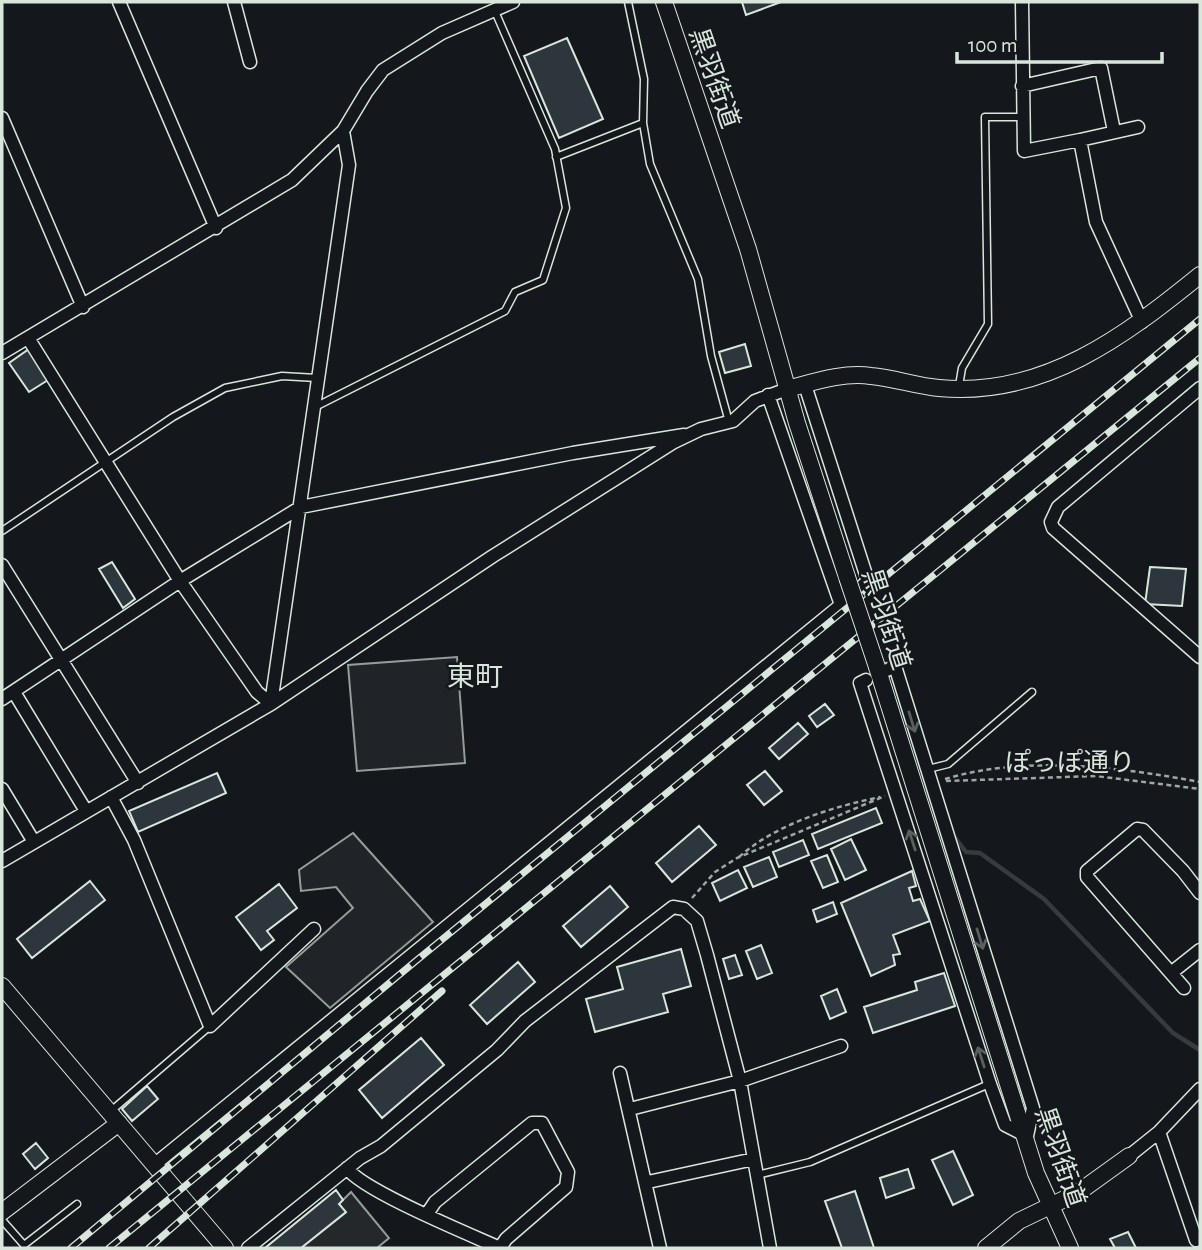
<svg xmlns="http://www.w3.org/2000/svg" width="1202" height="1250" font-family="'Alegreya Sans','Noto Sans JP',sans-serif">
	<style>
		.green { fill: #202428; stroke: #939e99; stroke-width: 2 }
		.parking { fill: #24282b; stroke: #939e99; stroke-width: 2 }
		.lines { fill: none; stroke-linecap: round; stroke-linejoin: round }
		.stream { stroke: #363b3e; stroke-width: 4.5 }
		.building { fill: #2c363c; stroke: #d8e6dc; stroke-width: 2 }
		.service-casing { stroke: #d8e6dc; stroke-width: 9 }
		.minor-casing { stroke: #d8e6dc; stroke-width: 15 }
		.tertiary-casing { stroke: #d8e6dc; stroke-width: 18 }
		.path { stroke: #9da8a2; stroke-width: 2.5; stroke-dasharray: 5 3.5; stroke-linecap: butt }
		.service { stroke: #14181c; stroke-width: 6 }
		.minor { stroke: #14181c; stroke-width: 12 }
		.tertiary { stroke: #14181c; stroke-width: 16 }
		.rail-casing { stroke: #d8e6dc; stroke-width: 7 }
		.rail { stroke: #14181c; stroke-width: 4.5; stroke-dasharray: 13; stroke-linecap: butt }
		.tertiary-bridge-casing { stroke: #d8e6dc; stroke-width: 18; stroke-linecap: butt }
		.tertiary-bridge { stroke: #14181c; stroke-width: 16 }
		.oneway { stroke: #59605f }
		.labels { text-anchor: middle; stroke-width: 5; stroke-linejoin: round; paint-order: stroke }
		.street-label { font-size: 26px; fill: #d8e6dc; stroke: #14181c }
		.neighbourhood-label { font-size: 28px; fill: #d8e6dc; stroke: #14181c }
	</style>
	<rect width="100%" height="100%" fill="#14181c"/>
	<path class="green" d="M 457,657 L 465,763 L 357,771 L 348,665 Z
		M 353,833 L 433,922 L 330,1008 L 286,967 L 353,908 L 336,887 L 301,891 L 299,870 Z"/>
	<path class="parking" d="M 351,1192 L 389,1238 L 377,1248 L 301,1248 L 345,1213 L 339,1204 Z"/>
	<g class="lines">
		<path class="stream" d="M 953,835 L 966,852 L 980,853 L 1044,899 L 1173,1033 L 1200,1050"/>
	</g>
	<path class="building" d="M 742,2 L 781,2 L 746,15 Z
		M 567,38 L 603,119 L 559,138 L 524,56 Z
		M 745,344 L 751,366 L 725,373 L 719,352 Z
		M 29,349 L 48,380 L 29,392 L 9,363 Z
		M 112,562 L 135,599 L 123,608 L 99,569 Z
		M 1150,567 L 1186,569 L 1182,606 L 1145,604 Z
		M 825,704 L 834,715 L 817,727 L 809,716 Z
		M 798,723 L 808,734 L 779,759 L 769,748 Z
		M 765,771 L 782,791 L 764,805 L 747,785 Z
		M 217,773 L 226,793 L 138,832 L 129,811 Z
		M 876,808 L 882,823 L 818,849 L 812,834 Z
		M 699,826 L 716,845 L 672,882 L 656,863 Z
		M 851,839 L 866,870 L 845,880 L 831,849 Z
		M 803,840 L 809,855 L 779,867 L 773,852 Z
		M 827,855 L 838,882 L 823,888 L 811,861 Z
		M 769,857 L 777,877 L 753,887 L 744,867 Z
		M 738,870 L 747,888 L 720,901 L 712,883 Z
		M 912,871 L 916,886 L 909,888 L 913,901 L 920,899 L 930,921 L 893,935 L 900,954 L 893,955 L 895,965 L 871,976 L 841,903 Z
		M 90,881 L 105,900 L 32,958 L 17,939 Z
		M 279,884 L 297,908 L 267,931 L 274,940 L 261,950 L 236,917 Z
		M 610,886 L 628,907 L 581,947 L 563,926 Z
		M 833,902 L 837,914 L 817,922 L 813,910 Z
		M 761,945 L 772,973 L 757,979 L 746,951 Z
		M 681,949 L 691,986 L 663,994 L 668,1012 L 595,1032 L 586,999 L 623,989 L 617,967 Z
		M 735,955 L 742,975 L 729,979 L 723,959 Z
		M 518,962 L 535,982 L 487,1024 L 470,1005 Z
		M 944,973 L 955,1006 L 873,1033 L 864,1007 L 917,990 L 915,982 Z
		M 837,989 L 846,1012 L 830,1019 L 821,996 Z
		M 421,1038 L 444,1065 L 382,1118 L 359,1090 Z
		M 147,1086 L 158,1099 L 132,1121 L 122,1109 Z
		M 36,1143 L 48,1158 L 35,1169 L 23,1154 Z
		M 953,1151 L 973,1195 L 953,1205 L 932,1160 Z
		M 908,1169 L 914,1188 L 886,1198 L 880,1178 Z
		M 336,1190 L 343,1200 L 339,1204 L 346,1212 L 301,1248 L 265,1248 Z
		M 855,1191 L 874,1248 L 842,1248 L 825,1201 Z
		M 1128,1232 L 1136,1248 L 1115,1248 L 1110,1239 Z"/>
	<g class="lines">
		<g class="service-casing">
			<path id="service" d="M 643,123 L 650,164 L 698,279 L 711,356 L 729,422
				M 556,157 L 643,123 L 644,79 L 628,2
				M 959,386 L 962,368 L 988,324 L 985,117 L 1022,117
				M 315,407 L 505,311 L 515,292 L 543,280 L 566,208 L 555,149 L 494,9
				M 2,531 L 173,417 L 225,388 L 282,376 L 317,378
				M 928,769 L 948,764 L 1032,692
				M 111,1111 L 210,1026
				M 757,1175 L 810,1162 L 989,1084
				M 2,1220 L 24,1245 L 77,1204"/>
		</g>
		<g class="minor-casing">
			<path id="minor" d="M 119,2 L 216,228
				M 234,2 L 250,62
				M 1022,2 L 1024,151 L 1080,140 L 1096,222 L 1142,322
				M 1022,86 L 1101,68 L 1114,131
				M 2,118 L 83,307
				M 1080,140 L 1138,127
				M 28,338 L 180,581 L 257,692 L 271,704
				M 2,353 L 292,180 L 343,131 L 367,91 L 383,70 L 442,33 L 513,2
				M 805,385 L 868,581 L 847,600
				M 1200,388 L 1058,507 L 1051,522 L 1053,528 L 1200,657
				M 2,565 L 138,783
				M 866,680 L 860,683 L 990,1084 L 1005,1125 L 1027,1136 L 1033,1108 L 895,666 L 887,670
				M 14,692 L 86,811
				M 2,699 L 180,581 L 301,507 L 573,453 L 684,435
				M 271,704 L 349,165 L 343,131
				M 2,789 L 34,842
				M 111,797 L 134,840 L 210,1026 L 314,929
				M 2,861 L 271,704 L 493,556 L 674,442 L 701,429 L 733,421 L 755,401 L 787,389
				M 1171,973 L 1200,950
				M 1184,988 L 1087,877 L 1087,871 L 1137,829 L 1143,830 L 1183,871 L 1200,893
				M 620,1073 L 660,1248
				M 630,1109 L 740,1081 L 841,1046
				M 1159,1132 L 1196,1240
				M 1129,1156 L 1159,1132 L 1200,1089
				M 154,1165 L 841,605 L 768,395
				M 347,1168 C 361,1190 471,1235 500,1248 L 506,1239 L 566,1187 L 568,1172 L 542,1123 L 532,1123 L 435,1202 L 427,1214
				M 648,1182 L 754,1159
				M 248,1248 L 360,1158 L 381,1146 L 497,1050 L 525,1021 L 673,907 L 684,909 L 697,921 L 707,955 L 740,1081 L 770,1248"/>
		</g>
		<g class="tertiary-casing">
			<path id="tertiary" d="M 664,2 L 748,249 L 797,423 L 847,577
				M 787,389 C 814,382 843,372 871,376 C 894,378 916,386 939,388 C 1043,398 1125,336 1200,275
				M 877,667 L 1036,1173 L 1070,1248
				M 2,986 L 225,1248
				M 2,1212 L 119,1123
				M 986,1248 L 1019,1221 L 1079,1192 L 1129,1156"/>
		</g>
		<path class="path" d="M 945,779 C 1025,755 1119,767 1200,782
			M 946,781 L 1096,776 L 1200,789
			M 739,857 C 776,824 832,807 880,797
			M 692,898 L 715,872 L 737,858 L 885,796"/>
		<use href="#service" class="service"/>
		<use href="#minor" class="minor"/>
		<use href="#tertiary" class="tertiary"/>
		<g class="rail-casing">
			<path id="rail" d="M 71,1248 L 417,960 L 1200,319
				M 109,1248 L 1200,358
				M 149,1248 L 442,991"/>
		</g>
		<use href="#rail" class="rail"/>
		<g class="tertiary-bridge-casing">
			<path id="tertiary-bridge" d="M 847,577 L 877,667"/>
		</g>
		<use href="#tertiary-bridge" class="tertiary-bridge"/>
	</g>
	<defs><path id="oneway-shaft" d="M-6 0H5M1.5-3L5.5 0L1.5 3" fill="none" stroke-width="1.6" stroke-linecap="round" stroke-linejoin="round" transform="scale(1.75)"/></defs>
	<g class="oneway">
		<use href="#oneway-shaft" transform="translate(912 722) rotate(73)"/>
		<use href="#oneway-shaft" transform="translate(912 840) rotate(-108)"/>
		<use href="#oneway-shaft" transform="translate(980 939) rotate(73)"/>
		<use href="#oneway-shaft" transform="translate(981 1057) rotate(-108)"/>
	</g>
	<g class="labels">
		<g class="street-label">
			<text transform="translate(715 78) rotate(71)" y="9">黒羽街道</text>
			<text transform="translate(887 619) rotate(72)" y="9">黒羽街道</text>
			<text x="1070" y="771">ぽっぽ通り</text>
			<text transform="translate(1061 1157) rotate(71)" y="9">黒羽街道</text>
		</g>
		<g class="neighbourhood-label">
			<text x="475" y="686">東町</text>
		</g>
	</g>
	<rect width="1202" height="1250" fill="none" stroke="#d8e6dc" stroke-width="7"/>
	<path d="M957 52v10h205v-10" fill="none" stroke="#d8e6dc" stroke-width="3.5"/>
	<text x="968" y="52" font-size="21" fill="#d8e6dc" stroke="#14181c" stroke-width="5" paint-order="stroke">100 m</text>
</svg>
